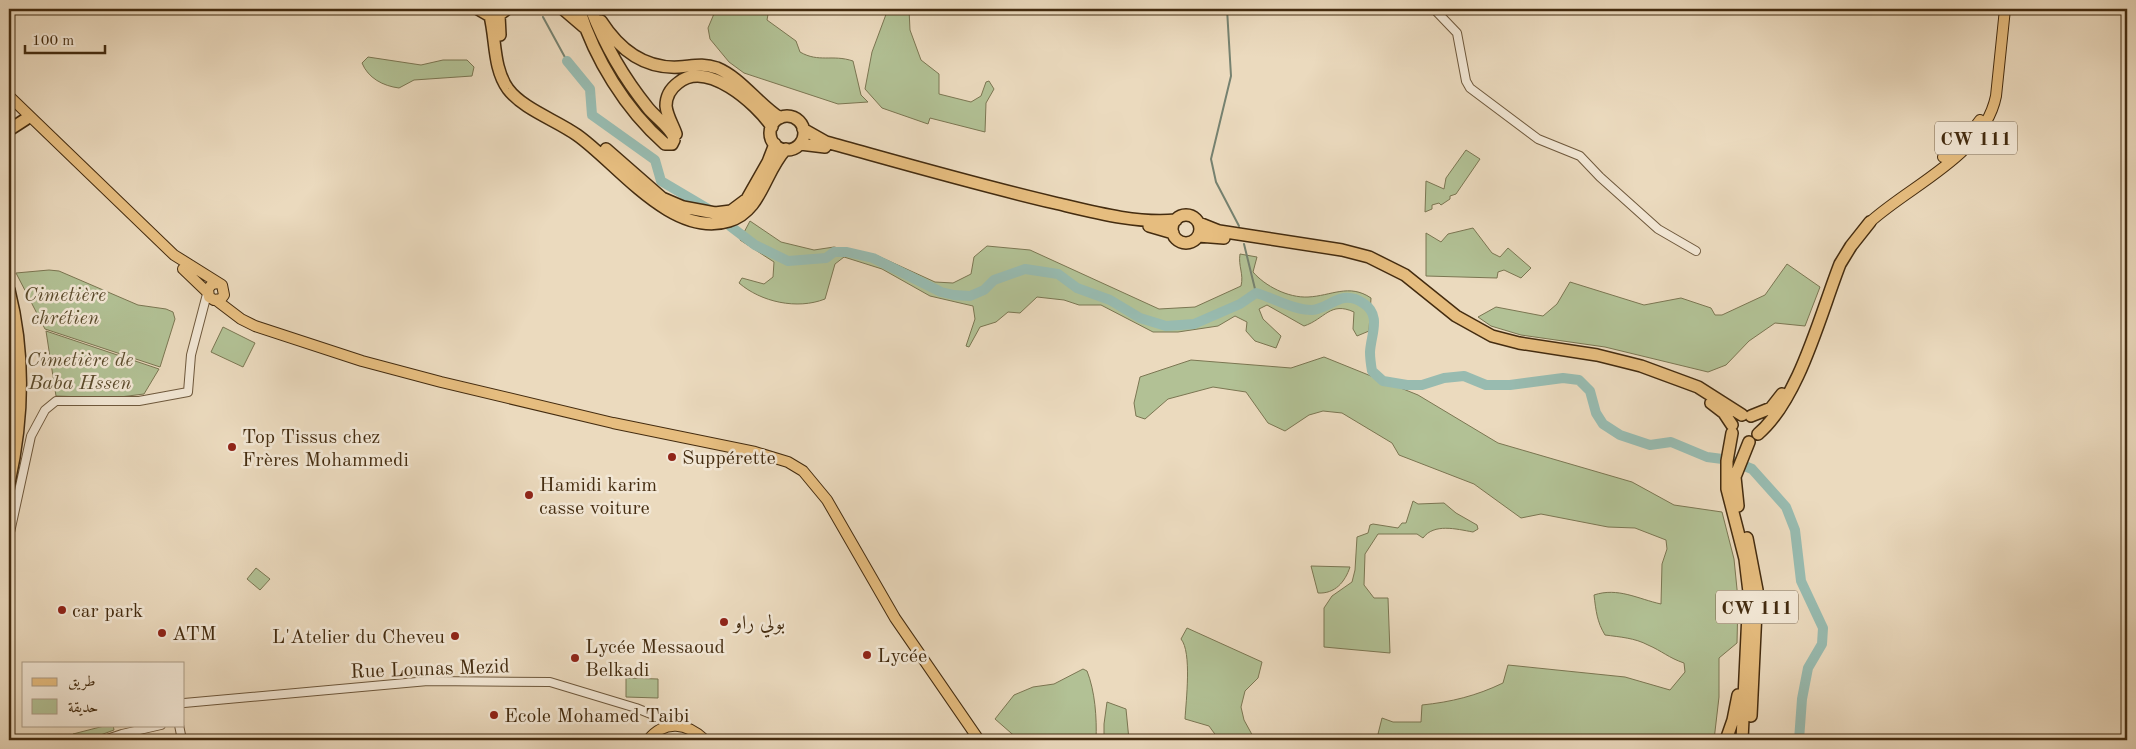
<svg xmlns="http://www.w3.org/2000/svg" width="2136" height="749" font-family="'Old Standard TT',Amiri,serif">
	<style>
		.green { fill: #b2c195; stroke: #7b7652 }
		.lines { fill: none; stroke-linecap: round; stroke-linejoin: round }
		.stream { stroke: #768270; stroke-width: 2 }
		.river { stroke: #98bbb0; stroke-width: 10 }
		.minor-casing { stroke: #6e583c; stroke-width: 10 }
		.major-casing { stroke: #442c10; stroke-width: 12 }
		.highway-casing { stroke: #442c10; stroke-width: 14 }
		.minor { stroke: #f2e7d5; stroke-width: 8 }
		.major { stroke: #e6bd7f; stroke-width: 10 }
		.highway { stroke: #e6bd7f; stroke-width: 11 }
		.poi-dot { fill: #8f2418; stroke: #f2e7d5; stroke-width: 2 }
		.labels { text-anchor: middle; stroke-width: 5; stroke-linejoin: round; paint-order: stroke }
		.shield { fill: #f2e7d5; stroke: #78644b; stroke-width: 1 }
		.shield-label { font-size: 19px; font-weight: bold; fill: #442c10 }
		.park-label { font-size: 20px; font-style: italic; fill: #5a4a2b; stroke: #f2e7d5 }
		.poi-label { font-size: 20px; fill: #442c10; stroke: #f2e7d5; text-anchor: start }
		.street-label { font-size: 20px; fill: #442c10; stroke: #f2e7d5 }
	</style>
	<rect width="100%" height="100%" fill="#ebdabe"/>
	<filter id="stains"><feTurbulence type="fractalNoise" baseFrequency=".004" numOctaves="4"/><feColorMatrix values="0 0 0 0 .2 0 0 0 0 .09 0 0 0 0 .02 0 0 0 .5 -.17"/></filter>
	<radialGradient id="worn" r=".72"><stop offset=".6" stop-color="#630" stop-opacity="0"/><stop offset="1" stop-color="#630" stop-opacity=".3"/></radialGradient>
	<path class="green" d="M 716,9 L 769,9 L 767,20 L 796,41 L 800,52 C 819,63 832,54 853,61 L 861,95 L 868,102 L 838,104 L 744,73 L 729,62 L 710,39 L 708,28 Z
		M 888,9 L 909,9 L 910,30 L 921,60 L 939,74 L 939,94 L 971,102 L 981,96 L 986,82 L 989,81 L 994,89 L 986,103 L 985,132 L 930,118 L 928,124 L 882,108 L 865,89 L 872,52 Z
		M 368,57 L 421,65 L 443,60 L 467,60 L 474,67 L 472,76 L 414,80 L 399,88 C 383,86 368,78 362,63 Z
		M 1466,150 L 1480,159 L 1456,194 L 1450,196 L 1450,199 L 1441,205 L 1439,203 L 1432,205 L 1432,209 L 1425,212 L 1426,181 L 1444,189 L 1446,178 Z
		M 750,221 L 781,242 L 814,250 L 834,247 L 878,256 L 935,282 L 953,283 L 971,274 L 974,257 L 987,246 L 1030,250 L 1159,309 L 1195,307 L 1241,286 C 1244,274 1238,266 1240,254 L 1257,257 L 1253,272 C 1265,286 1288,298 1308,297 C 1331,296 1349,283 1371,298 L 1369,331 L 1357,336 L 1353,329 L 1354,312 C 1330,301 1325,319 1304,326 L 1267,305 L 1259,309 L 1263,319 L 1281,336 L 1276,348 L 1255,341 L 1246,331 L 1247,322 L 1235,316 L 1218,326 L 1178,332 L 1153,332 L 1101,305 L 1079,305 L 1064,300 L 1037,297 L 1020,313 L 1008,312 L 996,322 L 980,327 L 969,347 L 966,346 L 975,319 L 973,306 L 930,296 L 882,269 L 844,257 L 835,264 L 825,299 C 797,310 761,302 739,283 L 742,278 L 764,284 L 773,277 L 774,262 L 740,240 Z
		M 1473,228 L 1492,253 L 1500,257 L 1508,248 L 1531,268 L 1521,278 L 1504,270 L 1498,272 L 1497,278 L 1426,276 L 1426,233 L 1441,242 L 1448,234 Z
		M 1787,264 L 1820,287 L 1805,326 L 1775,323 L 1749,341 L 1726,365 L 1708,372 L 1605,347 L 1521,335 L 1491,326 L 1478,317 L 1496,307 L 1543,316 L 1557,304 L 1570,282 L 1644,305 L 1681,298 L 1711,308 L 1715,315 L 1722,315 L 1765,295 Z
		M 49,270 L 59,271 L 138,305 L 166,309 L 173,312 L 175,319 L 160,367 L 45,329 L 16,273 Z
		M 223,327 L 255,343 L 243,367 L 211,352 Z
		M 46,331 L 159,369 L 144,394 L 112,398 L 56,396 Z
		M 1324,357 L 1418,395 L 1498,443 L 1632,482 L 1674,505 L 1722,512 L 1734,559 L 1738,599 L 1737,643 L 1719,658 L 1719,697 L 1714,740 L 1663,740 L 1659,737 L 1621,736 L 1587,740 L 1342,740 L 1349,736 L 1362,735 L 1363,740 L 1377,738 L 1382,718 L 1393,722 L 1421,722 L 1422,705 C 1451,702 1476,696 1503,683 L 1508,665 L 1625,677 L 1670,690 L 1685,672 L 1684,663 C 1669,658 1662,651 1648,645 C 1635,638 1620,637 1605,635 C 1597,622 1596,611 1594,595 C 1618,587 1638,599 1661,604 L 1662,564 L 1667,549 L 1666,540 L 1635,528 L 1608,527 L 1541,514 L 1521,518 L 1474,484 L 1399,455 L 1392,443 L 1342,413 L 1323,411 L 1309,415 L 1285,431 L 1268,423 L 1246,392 L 1213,387 L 1168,399 L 1145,419 L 1136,416 L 1134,403 L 1140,377 L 1191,360 L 1291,368 Z
		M 1413,501 L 1418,504 L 1444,503 L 1456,513 L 1477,525 L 1478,529 L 1473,532 C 1456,529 1434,523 1423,538 L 1417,534 L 1378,534 L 1365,554 L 1364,585 L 1374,598 L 1388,598 L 1390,653 L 1324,647 L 1324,608 L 1332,596 L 1352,582 L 1355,570 L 1357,537 L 1368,533 L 1370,525 L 1373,524 L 1398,528 L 1402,523 L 1406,523 Z
		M 1311,566 L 1350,567 C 1345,582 1335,594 1318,593 Z
		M 256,568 L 270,579 L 260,590 L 247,579 Z
		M 1187,628 L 1262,662 L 1258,678 L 1245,691 L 1241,707 L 1244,720 L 1255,740 L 1224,740 L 1217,737 L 1209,726 L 1185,719 C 1186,701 1192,652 1181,639 Z
		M 1083,669 L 1087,671 C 1095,691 1097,718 1096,740 L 1019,740 L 995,719 L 1014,695 L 1033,687 L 1054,684 Z
		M 626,678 L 658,679 L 658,698 L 626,697 Z
		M 1107,702 L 1126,709 L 1129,740 L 1104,740 L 1104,724 Z
		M 108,725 L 113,725 L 114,730 L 87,740 L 80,740 L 73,734 Z"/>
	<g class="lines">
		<path class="stream" d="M 1227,9 L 1231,76 L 1211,159 L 1216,182 L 1239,226
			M 543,17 L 567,61
			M 1244,244 L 1256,293"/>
		<path class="river" d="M 567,61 L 590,89 L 592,115 L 655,160 L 661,181 L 710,210
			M 730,226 L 755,245 L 788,261 L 826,258 L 834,252 L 847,252 L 873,258 L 941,292 L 954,295 L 970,296 L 984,290 L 994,280 L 1025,269 L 1058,274 L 1077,288 L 1110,300 L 1140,318 L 1166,326 L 1194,324 L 1240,304 L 1256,293 C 1274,298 1293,310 1312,310 C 1324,309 1333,300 1344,298 C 1351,297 1357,299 1363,303 C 1382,315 1371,334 1370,352 C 1370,358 1371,365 1372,371 L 1383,381 L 1407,385 L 1422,385 L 1444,378 L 1464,376 L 1486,385 L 1510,385 L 1563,378 L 1579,380 L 1590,391 L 1596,413 L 1603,424 L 1620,435 L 1650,445 L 1671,442 L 1707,457 L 1730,460 L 1752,469 L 1786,507 L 1795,530 L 1801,581 L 1823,628 L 1822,644 L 1808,668 L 1802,699 L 1799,740"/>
		<g class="minor-casing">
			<path id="minor" d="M 1434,9 L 1457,33 L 1466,81 L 1470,88 L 1538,139 L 1580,156 L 1600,177 L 1658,229 L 1696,251
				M 9,537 L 31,436 L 45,410 L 56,401 L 139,401 L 188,392 L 191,355 L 207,294
				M 184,703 L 428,681 L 550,682 L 636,708 L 661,718 L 669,725
				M 179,725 L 182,740
				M 104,740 L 122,734 L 161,725"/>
		</g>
		<g class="major-casing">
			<path id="major" d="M 9,96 L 174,255 L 222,285 L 224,295 L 221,299 L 214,300 L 209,297 L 208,289 L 212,284 L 218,283
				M 1943,157 L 1968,136 L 1980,120
				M 1870,222 C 1912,184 1984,155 1996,96 L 2005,9
				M 183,269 L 207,292
				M 216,300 L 241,319 L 255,326 L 362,361 L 441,382 L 613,423 L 755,452 L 788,462 L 803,471 L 827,500 L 895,618 L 979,740
				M 648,740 C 665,719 687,723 705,740"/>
		</g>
		<g class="highway-casing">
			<path id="highway" d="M 478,9 L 490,16 L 499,15 L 507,9
				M 563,9 L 584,27
				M 579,9 C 595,59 625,109 665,144 L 672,144 L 674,140 C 674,130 655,117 648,108 C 623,77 605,46 591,9
				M 499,15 L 500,35
				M 490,16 C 496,40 493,68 508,89 C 523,109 556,120 577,135 C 617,163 672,239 729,221 C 762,211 764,172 786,149
				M 601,21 C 619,49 644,69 679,67 C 693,66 703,63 717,68 C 741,78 758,104 780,118
				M770 133a17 17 0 1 1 34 0a17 17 0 1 1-34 0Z
				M 803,129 L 826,142 C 902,163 978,185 1055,203 C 1093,212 1137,224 1176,220
				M 9,130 L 26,119
				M 676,134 C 673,125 667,116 666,106 C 666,96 670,89 678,83 C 706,59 756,103 772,127
				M 800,144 L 825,147
				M 606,149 L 662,198 L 683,207 L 715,213 L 731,211 L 747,199 L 768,162 L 775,144
				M1172 229a14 14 0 1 1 28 0a14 14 0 1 1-28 0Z
				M 1199,223 L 1219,231 L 1342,250 L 1369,257 L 1405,275 L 1456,316 L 1492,336 L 1519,343 L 1597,355 L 1641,366 L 1698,387 L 1742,415
				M 1149,226 L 1173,233
				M 1198,236 L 1224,238
				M 9,290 C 25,353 23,420 9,483
				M 9,370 L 9,407
				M 1711,403 L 1724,413 L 1732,425
				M 1751,416 L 1771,408 L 1782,394
				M 1732,433 L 1727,461 L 1727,489 L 1745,559 L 1749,592 L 1742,740
				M 1758,434 C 1799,399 1820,315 1840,264 L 1851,246 L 1870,222
				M 1738,506 L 1735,477 L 1749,442
				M 1747,538 L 1757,590 L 1751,716
				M 1726,740 L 1733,720 L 1738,695"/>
		</g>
		<use href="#minor" class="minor"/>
		<use href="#major" class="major"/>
		<use href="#highway" class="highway"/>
	</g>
	<g class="poi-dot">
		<circle cx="232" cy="447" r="5"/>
		<circle cx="672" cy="457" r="5"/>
		<circle cx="529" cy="495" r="5"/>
		<circle cx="62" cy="610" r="5"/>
		<circle cx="724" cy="622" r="5"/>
		<circle cx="162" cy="633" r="5"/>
		<circle cx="455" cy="636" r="5"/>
		<circle cx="867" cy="655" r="5"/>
		<circle cx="575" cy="658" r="5"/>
		<circle cx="494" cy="715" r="5"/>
	</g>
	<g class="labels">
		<g class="shield">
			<rect x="1935" y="121.5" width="82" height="33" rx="4"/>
			<rect x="1716" y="590.5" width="82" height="33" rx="4"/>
		</g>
		<g class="shield-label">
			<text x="1976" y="145">CW 111</text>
			<text x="1757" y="614">CW 111</text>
		</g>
		<g class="park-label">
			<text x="65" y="301">Cimetière<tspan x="65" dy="23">chrétien</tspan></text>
			<text x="80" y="366">Cimetière de<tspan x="80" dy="23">Baba Hssen</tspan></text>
		</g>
		<g class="poi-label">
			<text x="242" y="443">Top Tissus chez<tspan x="242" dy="23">Frères Mohammedi</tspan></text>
			<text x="682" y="464">Suppérette</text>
			<text x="539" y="491">Hamidi karim<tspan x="539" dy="23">casse voiture</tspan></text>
			<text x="72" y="617">car park</text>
			<text x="734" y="629">بولي راو</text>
			<text x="172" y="640">ATM</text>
			<text x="445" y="643" text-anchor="end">L'Atelier du Cheveu</text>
			<text x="585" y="653">Lycée Messaoud<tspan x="585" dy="23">Belkadi</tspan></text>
			<text x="877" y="662">Lycée</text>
			<text x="504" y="722">Ecole Mohamed Taibi</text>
		</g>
		<g class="street-label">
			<text transform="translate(430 668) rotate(-2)" y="7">Rue Lounas Mezid</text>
		</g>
	</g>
	<rect width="2136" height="749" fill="none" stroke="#ebdabe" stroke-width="30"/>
	<rect x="10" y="10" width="2116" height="729" fill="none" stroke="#442c10" stroke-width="2.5"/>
	<rect x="15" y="15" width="2106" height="719" fill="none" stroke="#442c10"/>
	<rect x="22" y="662" width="162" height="65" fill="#f2e7d5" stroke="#ac9c86"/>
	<rect x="32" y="678" width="25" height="8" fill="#e6bd7f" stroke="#ac9c86"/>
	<text x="68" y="686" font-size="15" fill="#442c10">طريق</text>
	<rect x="32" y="699" width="25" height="15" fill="#b2c195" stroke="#ac9c86"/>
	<text x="68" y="712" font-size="15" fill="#442c10">حديقة</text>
	<path d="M25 45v8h80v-8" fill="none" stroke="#442c10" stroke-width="2.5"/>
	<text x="32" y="45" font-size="15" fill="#442c10" stroke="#f2e7d5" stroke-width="4" paint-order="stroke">100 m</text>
	<rect width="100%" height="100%" filter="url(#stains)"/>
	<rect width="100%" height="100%" fill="url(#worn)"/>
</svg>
